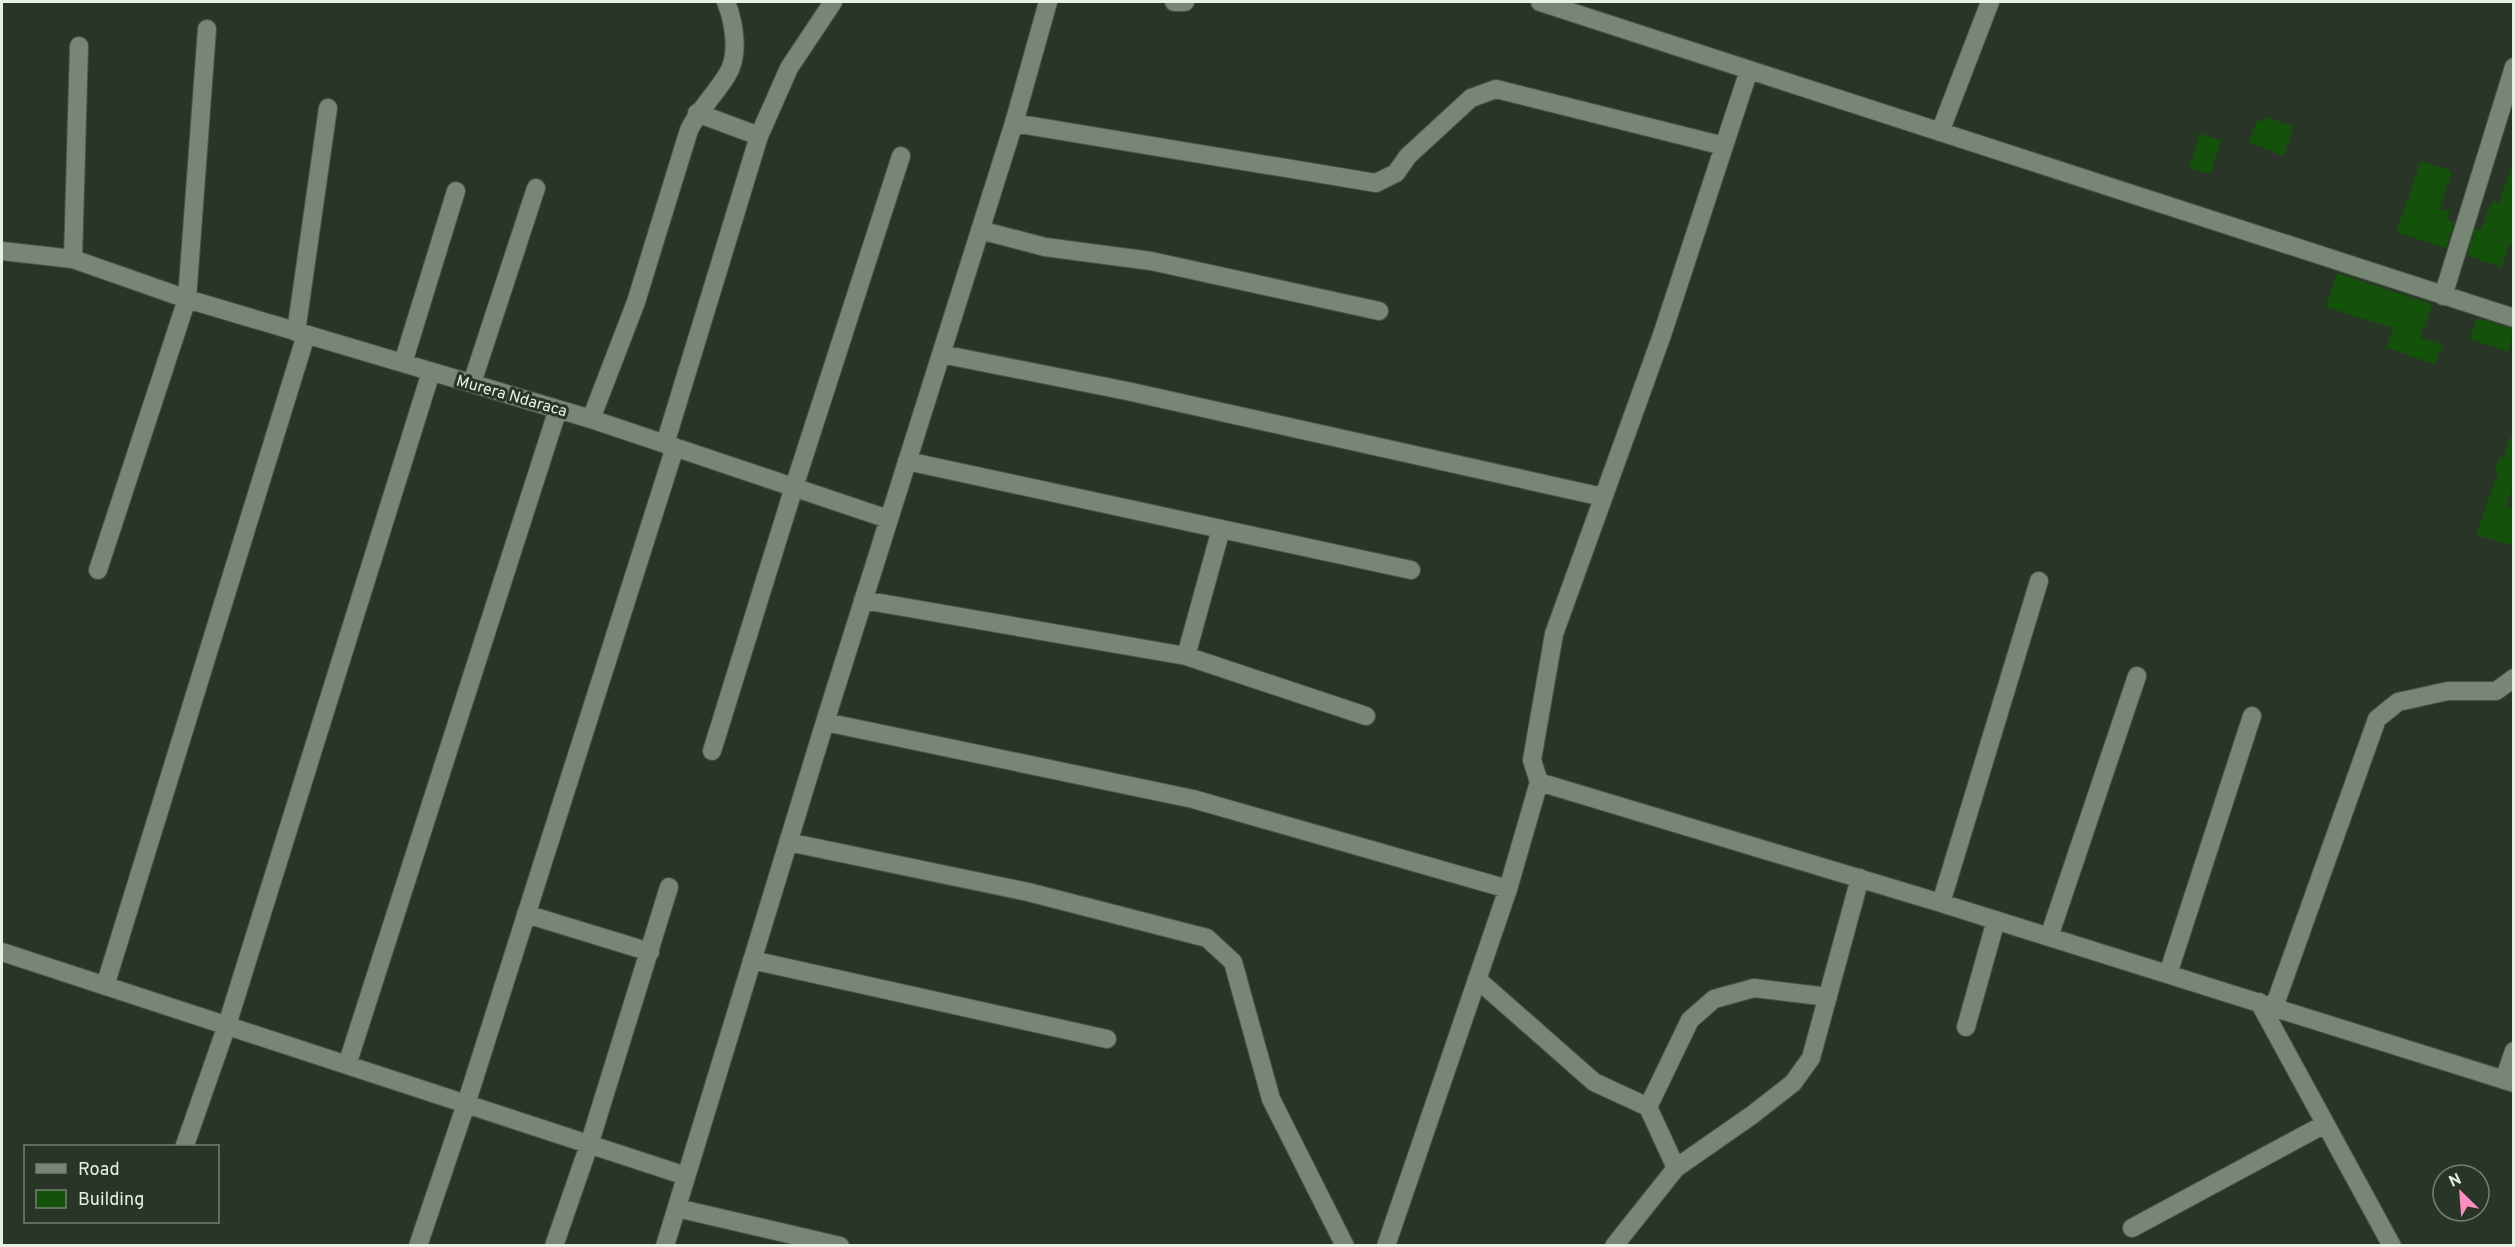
<svg xmlns="http://www.w3.org/2000/svg" width="2515" height="1247" font-family="Overpass,sans-serif">
	<style>
		.building { fill: #14510b }
		.lines { fill: none; stroke-linecap: round; stroke-linejoin: round }
		.minor-casing { stroke: #495448; stroke-width: 20 }
		.minor { stroke: #778675; stroke-width: 18 }
		.labels { text-anchor: middle; stroke-width: 6; stroke-linejoin: round; paint-order: stroke }
		.street-label { font-size: 16px; fill: #e7efe6; stroke: #293627 }
	</style>
	<rect width="100%" height="100%" fill="#293627"/>
	<path class="building" d="M 2264,116 L 2293,127 L 2284,156 L 2249,142 L 2257,120 L 2262,122 Z
		M 2200,134 L 2222,140 L 2210,174 L 2189,168 Z
		M 2421,161 L 2452,171 L 2439,209 L 2450,212 L 2447,219 L 2454,222 L 2446,248 L 2396,232 Z
		M 2511,169 L 2514,169 L 2514,245 L 2510,244 L 2501,268 L 2467,255 L 2475,229 L 2480,231 L 2493,200 L 2499,203 Z
		M 2337,273 L 2432,304 L 2420,337 L 2442,345 L 2435,365 L 2386,347 L 2393,328 L 2326,307 Z
		M 2477,318 L 2514,329 L 2508,352 L 2470,339 Z
		M 2510,437 L 2514,438 L 2514,483 L 2506,506 L 2514,508 L 2514,546 L 2476,535 L 2498,473 L 2494,472 L 2500,456 L 2503,457 Z"/>
	<g class="lines">
		<g class="minor-casing">
			<path id="minor" d="M 1174,2 L 1185,2
				M 1540,2 L 2514,318
				M 1014,123 L 1376,183 L 1396,173 L 1408,156 L 1471,98 L 1496,89 L 1724,146
				M 1940,132 L 1990,2
				M 759,136 L 789,68 L 833,2
				M 980,230 L 1045,247 L 1151,261 L 1379,311
				M 2,251 L 73,259 L 187,299 L 591,419 L 636,302 L 689,130 C 699,109 715,95 727,75 C 740,55 734,22 726,2
				M 73,259 L 79,46
				M 2443,296 L 2514,67
				M 296,332 L 328,108
				M 941,354 L 1127,391 L 1603,497
				M 403,363 L 456,191
				M 472,383 L 536,188
				M 591,419 L 888,519
				M 665,444 L 759,136 L 697,113
				M 907,461 L 1411,570
				M 98,570 L 187,299 L 207,29
				M 863,600 L 1186,656 L 1366,716
				M 1186,656 L 1221,529
				M 825,722 L 1193,799 L 1508,889
				M 712,751 L 794,487 L 901,156
				M 1539,782 L 1532,760 L 1554,634 L 1662,335 L 1749,70
				M 788,842 L 1028,892 L 1207,938 L 1233,962 L 1271,1099 L 1345,1246
				M 1941,903 L 2039,581
				M 526,914 L 650,952
				M 2049,937 L 2137,676
				M 2,952 L 686,1176
				M 752,960 L 1107,1039
				M 2168,974 L 2252,716
				M 1477,979 L 1594,1082 L 1648,1107 L 1676,1168
				M 105,986 L 306,335
				M 2259,1002 L 2392,1246
				M 2274,1007 L 2377,719 L 2398,702 L 2448,691 L 2496,691 L 2514,678
				M 1966,1027 L 1996,920
				M 347,1065 L 558,409
				M 2504,1080 L 2514,1051
				M 1648,1107 L 1690,1020 L 1714,999 L 1754,988 L 1828,997
				M 185,1145 L 227,1025 L 431,372
				M 677,1208 L 840,1246
				M 2132,1228 L 2325,1124
				M 418,1246 L 466,1104 L 675,447
				M 554,1246 L 589,1145 L 669,887
				M 665,1246 L 825,722 L 1014,123 L 1048,2
				M 1386,1246 L 1508,889 L 1539,782 L 1941,903 L 2514,1083
				M 1614,1246 L 1676,1168 L 1752,1115 L 1793,1083 L 1811,1058 L 1860,878"/>
		</g>
		<use href="#minor" class="minor"/>
	</g>
	<g class="labels">
		<g class="street-label">
			<text transform="translate(512 395) rotate(16)" y="6">Murera Ndaraca</text>
		</g>
	</g>
	<rect width="2515" height="1247" fill="none" stroke="#e7efe6" stroke-width="6"/>
	<rect x="24" y="1145" width="195" height="78" fill="#293627" stroke="#758073" stroke-width="1.5"/>
	<rect x="36" y="1164" width="30" height="9" fill="#778675" stroke="#758073" stroke-width="1.5"/>
	<text x="78" y="1175" font-size="18" fill="#e7efe6">Road</text>
	<rect x="36" y="1190" width="30" height="18" fill="#14510b" stroke="#758073" stroke-width="1.5"/>
	<text x="78" y="1205" font-size="18" fill="#e7efe6">Building</text>
	<g transform="translate(2461 1193) rotate(335)"><circle r="28" fill="#293627" stroke="#758073" stroke-width="1.5"/>
	<path d="M0-4.5L10 22L0 15L-10 22Z" fill="#fc8fc2"/>
	<text y="-9" font-size="16" font-weight="bold" text-anchor="middle" fill="#e7efe6">N</text>
	</g>
</svg>
